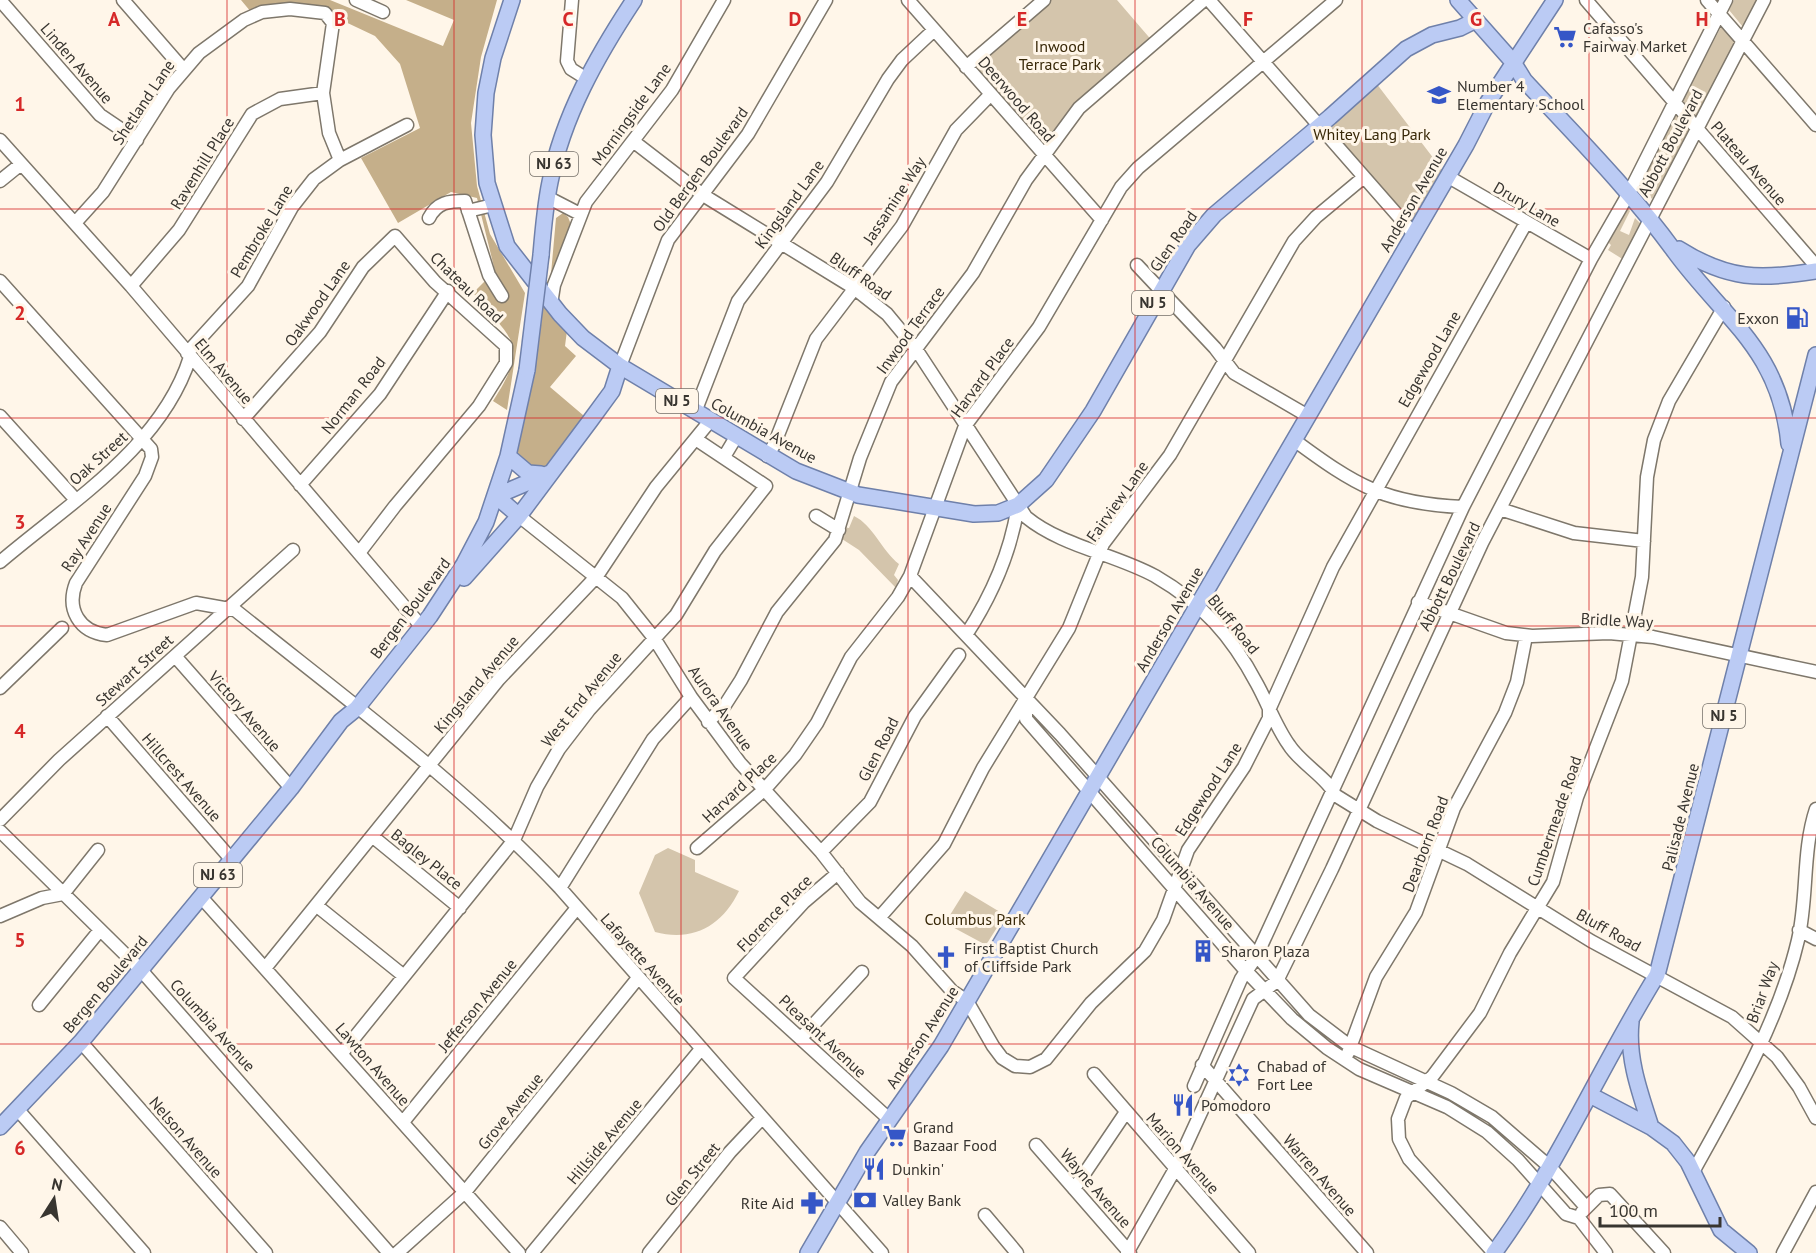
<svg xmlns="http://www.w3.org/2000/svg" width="1816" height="1253" font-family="'PT Sans',sans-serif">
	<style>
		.green { fill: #d4c5ac }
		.forest { fill: #c5af8a }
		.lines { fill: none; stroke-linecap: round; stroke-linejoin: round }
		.minor-casing { stroke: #7e776b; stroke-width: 15 }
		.major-casing { stroke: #6f80aa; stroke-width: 18 }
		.minor { stroke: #fff; stroke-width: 12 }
		.major { stroke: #bbcbf4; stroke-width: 15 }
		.major-bridge-casing { stroke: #6f80aa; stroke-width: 18; stroke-linecap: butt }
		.major-bridge { stroke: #bbcbf4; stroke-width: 15 }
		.grid { fill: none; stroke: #d62828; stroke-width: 1.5; stroke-opacity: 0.55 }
		.labels { text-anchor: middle; stroke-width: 6; stroke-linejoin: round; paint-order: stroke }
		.shield { fill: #fff6e9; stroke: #746f68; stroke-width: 1.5 }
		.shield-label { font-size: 15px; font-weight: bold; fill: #383530 }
		.poi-label { font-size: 16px; fill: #383530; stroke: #fff6e9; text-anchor: start }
		.park-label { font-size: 16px; fill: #382808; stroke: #fff6e9 }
		.street-label { font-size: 16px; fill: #383530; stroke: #fff6e9 }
		.grid-label { font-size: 20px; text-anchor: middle; font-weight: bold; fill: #d62828; stroke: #fff6e9; stroke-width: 6; stroke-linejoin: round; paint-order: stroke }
	</style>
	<rect width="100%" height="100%" fill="#fff6e9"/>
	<path class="green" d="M 1044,0 L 1117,0 L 1154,43 L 1079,108 L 1046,157 L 966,67 Z
		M 1734,0 L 1759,0 L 1743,27 L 1729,10 Z
		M 1721,27 L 1733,38 L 1735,44 L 1696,116 L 1682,101 Z
		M 1373,79 L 1447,176 L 1414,234 L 1320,126 Z
		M 1676,112 L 1690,130 L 1652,199 L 1648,194 L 1654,186 L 1654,180 L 1647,178 L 1642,186 L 1639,183 Z
		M 1626,207 L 1630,211 L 1620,231 L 1629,235 L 1635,218 L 1642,225 L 1624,260 L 1608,250 L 1611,245 L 1608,242 Z
		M 854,516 C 873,525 882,551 899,564 L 894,575 L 898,580 L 896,588 L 859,550 L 842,539 L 843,527 L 849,528 Z
		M 668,848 L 695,860 L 695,872 L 739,891 C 722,926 693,942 655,932 L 639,893 L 655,855 Z
		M 965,891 L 1005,915 L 986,945 L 945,923 Z"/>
	<path class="forest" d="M 241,0 L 330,0 L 443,46 L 454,20 L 406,0 L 497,0 L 481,57 L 471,123 L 477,186 L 490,234 L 525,293 L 507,410 L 493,401 C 531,342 511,340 473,293 L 495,271 L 477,198 L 451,192 L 398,223 L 361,158 L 420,128 L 400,64 L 375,36 L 318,9 L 251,12 Z
		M 563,213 L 568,217 L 572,227 L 550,285 L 556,218 Z
		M 538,287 L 568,323 L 565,346 L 576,356 L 550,387 L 590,421 L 541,474 L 508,456 Z"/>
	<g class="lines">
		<g class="minor-casing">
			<path id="minor" d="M 0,0 L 100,115 L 137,140
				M 123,0 L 183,69
				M 356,0 L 383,12
				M 572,0 L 567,61 L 571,69 L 587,79
				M 908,0 L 1102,220
				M 1209,0 L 1414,234
				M 1586,0 L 1816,266
				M 1707,0 L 1816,125
				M 966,67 L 1044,0
				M 0,140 L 131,286 L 421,626
				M 633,141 L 703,195 L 854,288 L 887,314 L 916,349 L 1026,517 C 1061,546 1115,554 1155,576 C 1203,604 1231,635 1257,684 C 1268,704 1276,727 1289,745 C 1300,763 1329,779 1335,795 L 1377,821 L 1467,864 L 1591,941 L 1732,1017 L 1777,1057 L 1799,1087 L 1816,1118
				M 1447,176 L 1591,259
				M 0,181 L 21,164
				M 547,197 L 580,214
				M 468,211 L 493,205
				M 429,218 C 437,202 449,201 465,201 L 489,275 L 502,296
				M 75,223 L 103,192 L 169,88 L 199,53 L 244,20 L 262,12 L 290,9 L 325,13 L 333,23 L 323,93 L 329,133 L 340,160
				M 1137,265 L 1215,348 L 1234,373 L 1308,416
				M 0,281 L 151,449 L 152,457 L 145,476 L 76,583 C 66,609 79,632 107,635 L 196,603 L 235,610 C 346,699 462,784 560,888 L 882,1253
				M 131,286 L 179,230 L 252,114 L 280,99 L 323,93
				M 551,304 L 554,285 L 586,202 L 672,90 L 724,0
				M 187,353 L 248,286 L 292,207 L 314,179 L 340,160 L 407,125
				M 620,366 L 668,240 L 748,134 L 826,0
				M 695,412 L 738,301 L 827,182 L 888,79 L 902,60 L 934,30
				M 0,416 L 76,500
				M 243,419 L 320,332 L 363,267 L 395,236 L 435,282 L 506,346 L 506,363 L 479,406 L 395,506 L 359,553
				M 1294,440 C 1355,485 1385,504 1463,507
				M 767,456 L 774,445 L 816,339 L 902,226 L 956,130 L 991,94
				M 724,457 L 736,437
				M 300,485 L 380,394 L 448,291
				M 1500,509 L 1574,533 L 1644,541
				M 519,516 L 622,598 L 654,638 L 691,697 L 740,763 L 821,852 L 860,902 L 912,946 L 952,991 L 967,1001 L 993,1046 L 1002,1058 L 1015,1066 L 1030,1067 L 1046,1059 L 1091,1003 L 1145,951 L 1163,920 L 1188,850 L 1244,767 L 1269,718 L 1269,710 L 1333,567 L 1526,223
				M 816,516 L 839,530
				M 0,562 C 69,503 162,447 190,357
				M 910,576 L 1060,734 L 1309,1015 L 1351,1047 L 1451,1093 L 1492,1117 L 1551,1168 L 1585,1206
				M 1418,602 L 1506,633 L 1532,636 L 1609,633 L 1653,637 L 1816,672
				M 966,635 C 992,595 1011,552 1018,505
				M 175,656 L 291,788
				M 0,688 L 62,628
				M 1026,704 L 1026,719 L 1246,971 L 1292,1019 L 1327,1048 L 1359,1069 L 1447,1107 L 1487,1132 L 1518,1160 L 1566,1214 L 1579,1218 L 1606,1253
				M 107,716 L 231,859
				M 708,722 L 725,705 L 741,680 L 777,612 L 835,540 L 860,458 L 891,382 L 973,273 L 1026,180 L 1079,108 L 1204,0
				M 0,820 L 59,760 L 293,550
				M 0,831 L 140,969 L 389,1253
				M 372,836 L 460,908
				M 697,848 L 765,789 L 795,755 L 817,723 L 851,657 L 898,597 L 910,576 L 965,426 L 1039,327 L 1121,187 L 1138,168 L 1336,0
				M 821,852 L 870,802 L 915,716 L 959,655
				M 838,873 L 804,902 L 734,978 L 889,1119
				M 560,888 L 653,739 L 691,697
				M 201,897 L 519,1253
				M 317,906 L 404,976
				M 0,916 L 42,898 L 63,894 L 98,850
				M 879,918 L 944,844 L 983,768 L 1069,628 L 1103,544 L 1170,455 L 1294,241 L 1316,217 L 1364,177
				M 1799,930 L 1816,939
				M 266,967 L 499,679 L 597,576 L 656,487 L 710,421
				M 39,1005 L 100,930
				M 801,1038 L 862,972
				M 81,1042 L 266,1253
				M 342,1053 L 514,840 L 537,787 L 559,749 L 589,710 L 676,615 L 715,551 L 766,486 L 697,440
				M 1348,1053 L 1376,977 L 1416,912 L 1454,808 L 1505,713 L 1517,682 L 1526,636
				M 1202,1065 L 1367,1253
				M 1094,1074 L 1249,1253
				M 1194,1086 L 1241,979 L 1256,957 L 1463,507 L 1591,259 L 1629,193 L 1726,0
				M 18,1110 L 144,1253
				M 403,1122 L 576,909
				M 1036,1145 L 1130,1253
				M 1693,1172 C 1733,1100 1779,1021 1798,940 C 1808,897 1802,851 1816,809
				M 1074,1189 L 1126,1112
				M 1582,1212 L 1599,1195 L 1610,1194 L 1664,1253
				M 985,1215 L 1017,1253
				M 0,1227 L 22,1253
				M 397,1253 L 465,1192 L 638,978
				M 532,1253 L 701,1049
				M 649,1253 L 730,1152 L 762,1118
				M 1127,1253 L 1175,1169 L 1253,999 L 1277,981 L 1332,869 L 1482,543 L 1764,0
				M 1494,1253 L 1409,1159 L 1399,1139 L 1398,1119 L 1406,1098 L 1432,1077 L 1480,1013 L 1510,953 L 1553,882 L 1577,797 L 1622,681 L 1642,577 L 1647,477 L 1654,440 L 1669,401 L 1724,307
				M 1783,1253 L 1816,1192"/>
		</g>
		<g class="major-casing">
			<path id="major" d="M 512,0 L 493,58 L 486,93 L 483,135 L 487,183 L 507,246 L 560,314 L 583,338 L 620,366 L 796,471 L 858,495 L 974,514 L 998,513 L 1018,505 L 1046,480 L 1093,411 L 1188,245 L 1214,215 L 1330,117 L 1406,49 L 1432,35 L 1460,28 L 1476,20
				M 1458,0 L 1513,62 L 1524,80 C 1576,136 1630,190 1675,252 C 1725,320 1780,350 1789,444
				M 1679,249 C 1728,280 1760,280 1816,271
				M 541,255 C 543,231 545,206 550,182 C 563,116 597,56 634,0
				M 508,456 L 528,473 L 541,474
				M 496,496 L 550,473
				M 496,496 L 519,516
				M 464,578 L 519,516 L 590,421 L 612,391 L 620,366
				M 1631,1022 C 1627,1058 1640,1093 1651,1127
				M 1590,1095 L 1651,1127 L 1673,1143 L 1688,1162 L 1721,1230 L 1749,1253
				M 0,1127 L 81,1042 L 291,788 L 341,721 L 357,708 L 430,616 L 464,564 L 486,522 L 508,456 L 527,370
				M 808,1253 L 867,1152 L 941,1046 L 1466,145 L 1488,102 L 1555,0
				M 1494,1253 C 1558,1166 1600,1067 1657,975 L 1816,355"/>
		</g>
		<use href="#minor" class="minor"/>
		<use href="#major" class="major"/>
		<g class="major-bridge-casing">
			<path id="major-bridge" d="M 527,370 L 541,255"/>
		</g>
		<use href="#major-bridge" class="major-bridge"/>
	</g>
	<path class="grid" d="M 227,0 L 227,1253M 454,0 L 454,1253M 681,0 L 681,1253M 908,0 L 908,1253M 1135,0 L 1135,1253M 1362,0 L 1362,1253M 1589,0 L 1589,1253M 0,209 L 1816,209M 0,418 L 1816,418M 0,626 L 1816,626M 0,835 L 1816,835M 0,1044 L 1816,1044"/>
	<defs>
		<g id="supermarket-bare" transform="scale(1.8)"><path d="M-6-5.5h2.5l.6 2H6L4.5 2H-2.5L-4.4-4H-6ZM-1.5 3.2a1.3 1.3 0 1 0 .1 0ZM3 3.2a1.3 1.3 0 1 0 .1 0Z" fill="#3556c7" stroke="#fff6e9" stroke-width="2.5" paint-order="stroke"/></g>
		<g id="school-bare" transform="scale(1.8)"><path d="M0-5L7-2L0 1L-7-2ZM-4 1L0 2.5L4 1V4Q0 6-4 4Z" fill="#3556c7" stroke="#fff6e9" stroke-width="2.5" paint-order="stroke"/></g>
		<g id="fuel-bare" transform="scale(1.8)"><path d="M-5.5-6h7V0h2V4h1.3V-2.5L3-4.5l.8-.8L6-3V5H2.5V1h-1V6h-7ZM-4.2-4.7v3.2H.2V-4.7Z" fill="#3556c7" stroke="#fff6e9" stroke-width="2.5" paint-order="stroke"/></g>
		<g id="building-bare" transform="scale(1.8)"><path d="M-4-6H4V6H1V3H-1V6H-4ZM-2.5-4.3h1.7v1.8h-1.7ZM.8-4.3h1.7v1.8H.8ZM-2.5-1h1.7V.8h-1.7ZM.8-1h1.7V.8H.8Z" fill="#3556c7" stroke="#fff6e9" stroke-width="2.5" paint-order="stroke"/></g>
		<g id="church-bare" transform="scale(1.8)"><path d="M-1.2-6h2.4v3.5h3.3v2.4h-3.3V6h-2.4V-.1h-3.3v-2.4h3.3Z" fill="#3556c7" stroke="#fff6e9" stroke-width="2.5" paint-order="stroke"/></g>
		<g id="synagogue-bare" transform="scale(1.8)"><path d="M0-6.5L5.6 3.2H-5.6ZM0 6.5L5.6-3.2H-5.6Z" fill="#3556c7" stroke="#fff6e9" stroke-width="2.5" paint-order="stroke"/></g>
		<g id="restaurant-bare" transform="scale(1.8)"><path d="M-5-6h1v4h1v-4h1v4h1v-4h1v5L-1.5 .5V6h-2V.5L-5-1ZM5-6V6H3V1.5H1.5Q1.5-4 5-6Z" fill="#3556c7" stroke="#fff6e9" stroke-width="2.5" paint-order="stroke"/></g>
		<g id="bank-bare" transform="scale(1.8)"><path d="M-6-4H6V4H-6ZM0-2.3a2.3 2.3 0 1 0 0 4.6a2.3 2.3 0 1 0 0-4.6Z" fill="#3556c7" stroke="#fff6e9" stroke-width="2.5" paint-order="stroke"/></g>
		<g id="pharmacy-bare" transform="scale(1.8)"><path d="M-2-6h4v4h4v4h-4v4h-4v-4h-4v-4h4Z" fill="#3556c7" stroke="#fff6e9" stroke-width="2.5" paint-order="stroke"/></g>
	</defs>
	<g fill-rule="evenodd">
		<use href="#supermarket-bare" x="1565" y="37"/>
		<use href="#school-bare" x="1439" y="95"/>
		<use href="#fuel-bare" x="1797" y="318"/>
		<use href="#building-bare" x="1203" y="951"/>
		<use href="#church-bare" x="946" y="957"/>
		<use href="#synagogue-bare" x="1239" y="1075"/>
		<use href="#restaurant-bare" x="1183" y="1105"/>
		<use href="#supermarket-bare" x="895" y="1136"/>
		<use href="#restaurant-bare" x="874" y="1169"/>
		<use href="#bank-bare" x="865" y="1200"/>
		<use href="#pharmacy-bare" x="812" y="1203"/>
	</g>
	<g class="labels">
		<g class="shield">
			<rect x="530" y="152" width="48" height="24" rx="4.5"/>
			<rect x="1132" y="291" width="42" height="24" rx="4.5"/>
			<rect x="656" y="389" width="42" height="24" rx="4.5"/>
			<rect x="1703" y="704" width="42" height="24" rx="4.5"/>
			<rect x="194" y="863" width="48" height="24" rx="4.5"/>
		</g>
		<g class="shield-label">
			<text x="554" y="169">NJ 63</text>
			<text x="1153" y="308">NJ 5</text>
			<text x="677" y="406">NJ 5</text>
			<text x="1724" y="721">NJ 5</text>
			<text x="218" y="880">NJ 63</text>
		</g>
		<g class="poi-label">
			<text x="1583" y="34">Cafasso's<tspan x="1583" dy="18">Fairway Market</tspan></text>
			<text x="1457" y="92">Number 4<tspan x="1457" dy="18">Elementary School</tspan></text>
			<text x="1779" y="324" text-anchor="end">Exxon</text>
			<text x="964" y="954">First Baptist Church<tspan x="964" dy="18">of Cliffside Park</tspan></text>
			<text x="1221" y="957">Sharon Plaza</text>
			<text x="1257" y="1072">Chabad of<tspan x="1257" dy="18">Fort Lee</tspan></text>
			<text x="1201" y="1111">Pomodoro</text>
			<text x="913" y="1133">Grand<tspan x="913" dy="18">Bazaar Food</tspan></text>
			<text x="892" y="1175">Dunkin'</text>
			<text x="883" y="1206">Valley Bank</text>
			<text x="794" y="1209" text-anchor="end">Rite Aid</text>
		</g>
		<g class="park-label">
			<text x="1060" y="52">Inwood<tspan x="1060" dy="18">Terrace Park</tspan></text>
			<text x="1372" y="140">Whitey Lang Park</text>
			<text x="975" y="925">Columbus Park</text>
		</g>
		<g class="street-label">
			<text transform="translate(77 63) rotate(49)" y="6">Linden Avenue</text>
			<text transform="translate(1017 99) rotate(49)" y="6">Deerwood Road</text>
			<text transform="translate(143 102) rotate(-56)" y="6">Shetland Lane</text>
			<text transform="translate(631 114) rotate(-54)" y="6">Morningside Lane</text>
			<text transform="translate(1670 143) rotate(-62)" y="6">Abbott Boulevard</text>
			<text transform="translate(202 163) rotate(-58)" y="6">Ravenhill Place</text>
			<text transform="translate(1749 163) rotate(49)" y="6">Plateau Avenue</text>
			<text transform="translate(700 169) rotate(-54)" y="6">Old Bergen Boulevard</text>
			<text transform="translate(1413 199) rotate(-60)" y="6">Anderson Avenue</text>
			<text transform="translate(894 200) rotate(-57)" y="6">Jassamine Way</text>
			<text transform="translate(789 204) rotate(-54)" y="6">Kingsland Lane</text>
			<text transform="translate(1527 204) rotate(30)" y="6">Drury Lane</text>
			<text transform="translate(261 231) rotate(-59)" y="6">Pembroke Lane</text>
			<text transform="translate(1173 241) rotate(-55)" y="6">Glen Road</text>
			<text transform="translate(861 276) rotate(35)" y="6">Bluff Road</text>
			<text transform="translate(467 287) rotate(44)" y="6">Chateau Road</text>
			<text transform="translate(317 303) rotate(-55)" y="6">Oakwood Lane</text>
			<text transform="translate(910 330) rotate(-54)" y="6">Inwood Terrace</text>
			<text transform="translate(1429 359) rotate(-60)" y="6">Edgewood Lane</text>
			<text transform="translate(224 371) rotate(50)" y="6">Elm Avenue</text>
			<text transform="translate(982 377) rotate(-54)" y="6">Harvard Place</text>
			<text transform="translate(353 395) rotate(-52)" y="6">Norman Road</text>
			<text transform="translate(764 430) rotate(29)" y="6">Columbia Avenue</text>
			<text transform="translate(98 458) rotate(-42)" y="6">Oak Street</text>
			<text transform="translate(1117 501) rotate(-55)" y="6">Fairview Lane</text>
			<text transform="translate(86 537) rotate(-57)" y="6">Ray Avenue</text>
			<text transform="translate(1449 576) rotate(-64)" y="6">Abbott Boulevard</text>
			<text transform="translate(410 608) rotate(-53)" y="6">Bergen Boulevard</text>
			<text transform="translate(1169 619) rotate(-60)" y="6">Anderson Avenue</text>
			<text transform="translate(1617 620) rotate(3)" y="6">Bridle Way</text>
			<text transform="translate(1234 624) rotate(51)" y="6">Bluff Road</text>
			<text transform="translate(134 670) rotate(-42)" y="6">Stewart Street</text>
			<text transform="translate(476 684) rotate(-50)" y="6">Kingsland Avenue</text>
			<text transform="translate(581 699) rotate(-51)" y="6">West End Avenue</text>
			<text transform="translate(721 708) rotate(55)" y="6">Aurora Avenue</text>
			<text transform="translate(245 711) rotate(49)" y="6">Victory Avenue</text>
			<text transform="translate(878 749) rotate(-63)" y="6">Glen Road</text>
			<text transform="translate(182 777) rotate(49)" y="6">Hillcrest Avenue</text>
			<text transform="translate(739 787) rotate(-43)" y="6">Harvard Place</text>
			<text transform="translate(1208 789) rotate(-57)" y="6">Edgewood Lane</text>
			<text transform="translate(1680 817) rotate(-76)" y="6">Palisade Avenue</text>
			<text transform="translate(1554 821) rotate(-71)" y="6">Cumbermeade Road</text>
			<text transform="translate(1425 844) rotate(-69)" y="6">Dearborn Road</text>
			<text transform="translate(427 859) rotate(39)" y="6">Bagley Place</text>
			<text transform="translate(1193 883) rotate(49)" y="6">Columbia Avenue</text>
			<text transform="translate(774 913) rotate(-46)" y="6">Florence Place</text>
			<text transform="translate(1609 930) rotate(29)" y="6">Bluff Road</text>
			<text transform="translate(643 959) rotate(48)" y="6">Lafayette Avenue</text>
			<text transform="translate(105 984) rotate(-50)" y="6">Bergen Boulevard</text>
			<text transform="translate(1762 992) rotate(-70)" y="6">Briar Way</text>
			<text transform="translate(477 1005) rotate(-51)" y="6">Jefferson Avenue</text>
			<text transform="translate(213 1025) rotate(48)" y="6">Columbia Avenue</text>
			<text transform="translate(823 1036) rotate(43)" y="6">Pleasant Avenue</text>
			<text transform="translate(922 1037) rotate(-57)" y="6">Anderson Avenue</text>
			<text transform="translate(373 1064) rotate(49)" y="6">Lawton Avenue</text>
			<text transform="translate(510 1111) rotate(-51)" y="6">Grove Avenue</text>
			<text transform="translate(186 1137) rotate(49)" y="6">Nelson Avenue</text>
			<text transform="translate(604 1141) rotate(-50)" y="6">Hillside Avenue</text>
			<text transform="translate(1183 1153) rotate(49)" y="6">Marion Avenue</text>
			<text transform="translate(692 1174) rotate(-51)" y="6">Glen Street</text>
			<text transform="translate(1320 1175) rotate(49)" y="6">Warren Avenue</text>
			<text transform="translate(1096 1188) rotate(49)" y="6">Wayne Avenue</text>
		</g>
	</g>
	<g class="grid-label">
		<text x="114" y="26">A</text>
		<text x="340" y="26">B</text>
		<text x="568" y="26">C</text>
		<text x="795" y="26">D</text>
		<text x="1022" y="26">E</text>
		<text x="1248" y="26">F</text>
		<text x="1476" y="26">G</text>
		<text x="1702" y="26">H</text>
		<text x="20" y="111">1</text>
		<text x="20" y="320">2</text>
		<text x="20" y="529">3</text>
		<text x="20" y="738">4</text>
		<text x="20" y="947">5</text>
		<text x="20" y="1155">6</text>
	</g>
	<g transform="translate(54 1199) rotate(12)" stroke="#fff6e9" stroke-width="4.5" paint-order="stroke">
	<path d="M0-4.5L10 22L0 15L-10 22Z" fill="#383530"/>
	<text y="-9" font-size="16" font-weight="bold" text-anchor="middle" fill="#383530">N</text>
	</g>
	<path d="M1600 1217v9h120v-9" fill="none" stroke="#383530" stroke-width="3"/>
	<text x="1609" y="1217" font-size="18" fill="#383530" stroke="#fff6e9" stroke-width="4.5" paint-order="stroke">100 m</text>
</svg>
